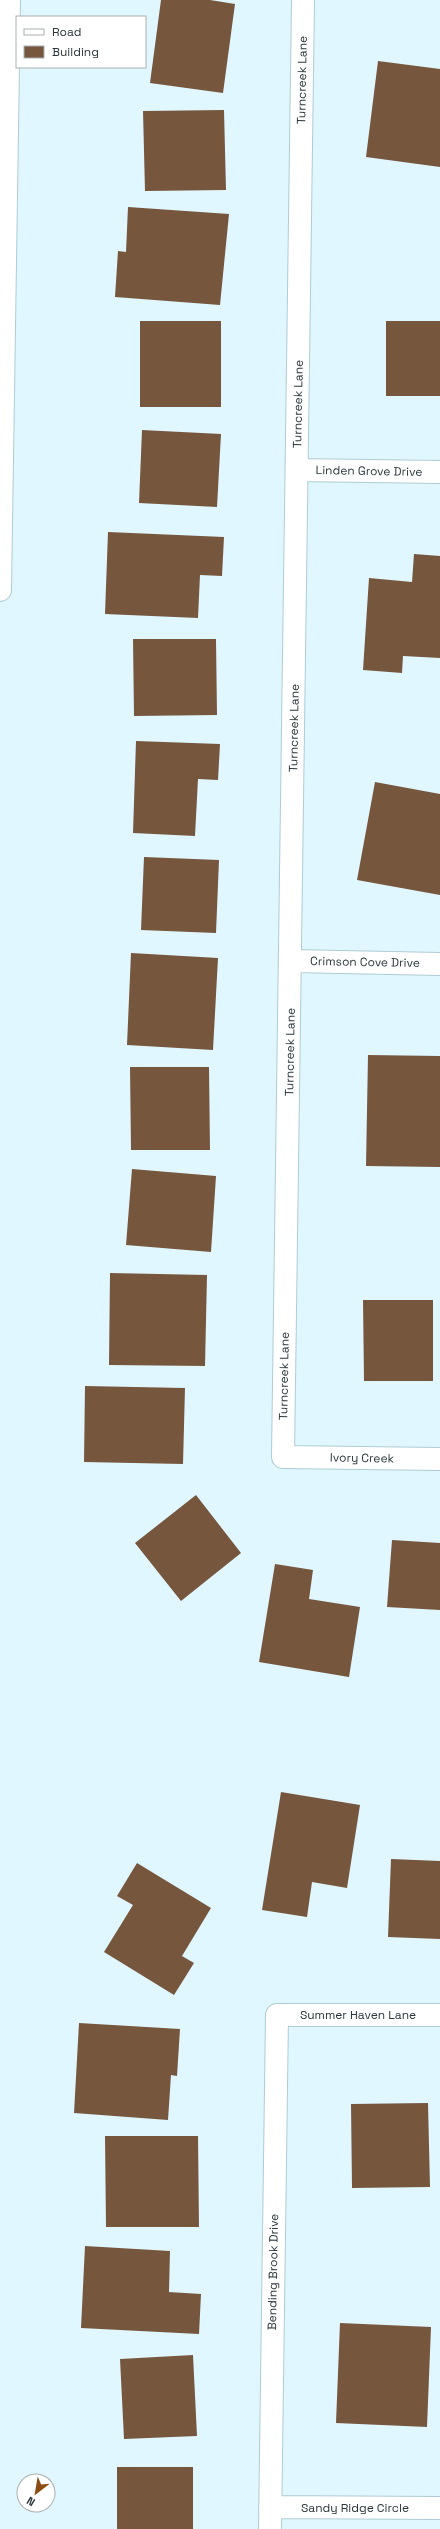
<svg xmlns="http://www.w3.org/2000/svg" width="440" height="2529" font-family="'Space Grotesk',sans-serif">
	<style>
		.building { fill: #77563e }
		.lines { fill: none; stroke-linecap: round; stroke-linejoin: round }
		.street-casing { stroke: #afcbd5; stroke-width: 24 }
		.secondary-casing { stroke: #afcbd5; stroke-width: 24 }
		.street { stroke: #fff; stroke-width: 22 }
		.secondary { stroke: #fff; stroke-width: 22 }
		.labels { text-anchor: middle; stroke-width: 4; stroke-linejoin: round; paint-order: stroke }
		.street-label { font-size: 12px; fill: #2b363a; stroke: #fff }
	</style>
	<rect width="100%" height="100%" fill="#e0f7ff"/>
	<path class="building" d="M 161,0 L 210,0 L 235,4 L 223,93 L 150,83 Z
		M 378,61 L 440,69 L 440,167 L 366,157 Z
		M 224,110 L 226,190 L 145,191 L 143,111 Z
		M 128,207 L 229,214 L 220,305 L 115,297 L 118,251 L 126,252 Z
		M 140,321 L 221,321 L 221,407 L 140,407 Z
		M 386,321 L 440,321 L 440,396 L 386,396 Z
		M 142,430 L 221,434 L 217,507 L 139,503 Z
		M 108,532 L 224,537 L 222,576 L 200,575 L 198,618 L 105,614 Z
		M 414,554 L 440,556 L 440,658 L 403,656 L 402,673 L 363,670 L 369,578 L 412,582 Z
		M 133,639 L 216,639 L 217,715 L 134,716 Z
		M 136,741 L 220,744 L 218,780 L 198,779 L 195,836 L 133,833 Z
		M 375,782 L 440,794 L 440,895 L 357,880 Z
		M 144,857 L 219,860 L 216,933 L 141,930 Z
		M 131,953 L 218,958 L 213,1050 L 127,1045 Z
		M 368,1055 L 440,1056 L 440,1167 L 366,1166 Z
		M 130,1067 L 209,1067 L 210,1150 L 131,1150 Z
		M 132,1169 L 216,1176 L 211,1252 L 126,1245 Z
		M 110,1273 L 207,1275 L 205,1366 L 109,1365 Z
		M 363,1300 L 433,1300 L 433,1381 L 364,1381 Z
		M 85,1386 L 185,1388 L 183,1464 L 84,1462 Z
		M 196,1495 L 241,1553 L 181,1601 L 135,1543 Z
		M 392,1540 L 440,1543 L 440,1610 L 387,1607 Z
		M 275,1564 L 313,1570 L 309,1599 L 360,1607 L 349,1677 L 259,1662 Z
		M 281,1792 L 360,1805 L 347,1888 L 312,1882 L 307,1917 L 262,1910 Z
		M 391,1859 L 440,1861 L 440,1939 L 388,1937 Z
		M 137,1863 L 211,1908 L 182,1956 L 194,1963 L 174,1995 L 104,1952 L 133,1905 L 117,1896 Z
		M 79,2023 L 180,2029 L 177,2076 L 171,2075 L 168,2120 L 74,2113 Z
		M 428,2103 L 430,2187 L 352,2188 L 351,2104 Z
		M 105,2136 L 198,2136 L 199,2227 L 106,2227 Z
		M 85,2246 L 170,2251 L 169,2292 L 201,2294 L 199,2334 L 81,2328 Z
		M 340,2323 L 431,2327 L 427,2427 L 336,2423 Z
		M 193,2355 L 197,2436 L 124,2439 L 120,2359 Z
		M 117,2467 L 193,2467 L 193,2529 L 117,2529 Z"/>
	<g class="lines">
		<g class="street-casing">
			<path id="street" d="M 303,0 L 283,1457 L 440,1459
				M 297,470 L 440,472
				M 291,961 L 440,964
				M 270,2507 L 440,2508
				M 270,2529 L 277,2015 L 440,2015"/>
		</g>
		<g class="secondary-casing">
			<path id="secondary" d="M 0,590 L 9,0"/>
		</g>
		<use href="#street" class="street"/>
		<use href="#secondary" class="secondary"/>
	</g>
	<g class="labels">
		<g class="street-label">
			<text transform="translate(302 80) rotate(-89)" y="4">Turncreek Lane</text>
			<text transform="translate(298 404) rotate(-89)" y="4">Turncreek Lane</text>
			<text transform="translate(369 471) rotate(1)" y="4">Linden Grove Drive</text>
			<text transform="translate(294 728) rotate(-89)" y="4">Turncreek Lane</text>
			<text transform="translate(365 962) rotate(1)" y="4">Crimson Cove Drive</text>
			<text transform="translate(290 1052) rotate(-89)" y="4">Turncreek Lane</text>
			<text transform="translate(284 1376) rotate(-89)" y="4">Turncreek Lane</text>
			<text transform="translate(362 1458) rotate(1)" y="4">Ivory Creek</text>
			<text x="358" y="2019">Summer Haven Lane</text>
			<text transform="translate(273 2272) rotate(-89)" y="4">Bending Brook Drive</text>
			<text x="355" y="2512">Sandy Ridge Circle</text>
		</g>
	</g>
	<rect x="16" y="16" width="130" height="52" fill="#ffffff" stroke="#aaafb0"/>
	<rect x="24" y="29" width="20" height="6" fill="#ffffff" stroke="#aaafb0"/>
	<text x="52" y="36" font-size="12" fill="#2b363a">Road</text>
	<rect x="24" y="46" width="20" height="12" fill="#77563e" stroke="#aaafb0"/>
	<text x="52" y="56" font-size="12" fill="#2b363a">Building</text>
	<g transform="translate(36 2493) rotate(211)"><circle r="19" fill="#ffffff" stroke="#aaafb0"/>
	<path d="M0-3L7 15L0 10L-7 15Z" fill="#8b4c13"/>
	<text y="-6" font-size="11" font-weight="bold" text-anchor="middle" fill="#2b363a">N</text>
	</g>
</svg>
